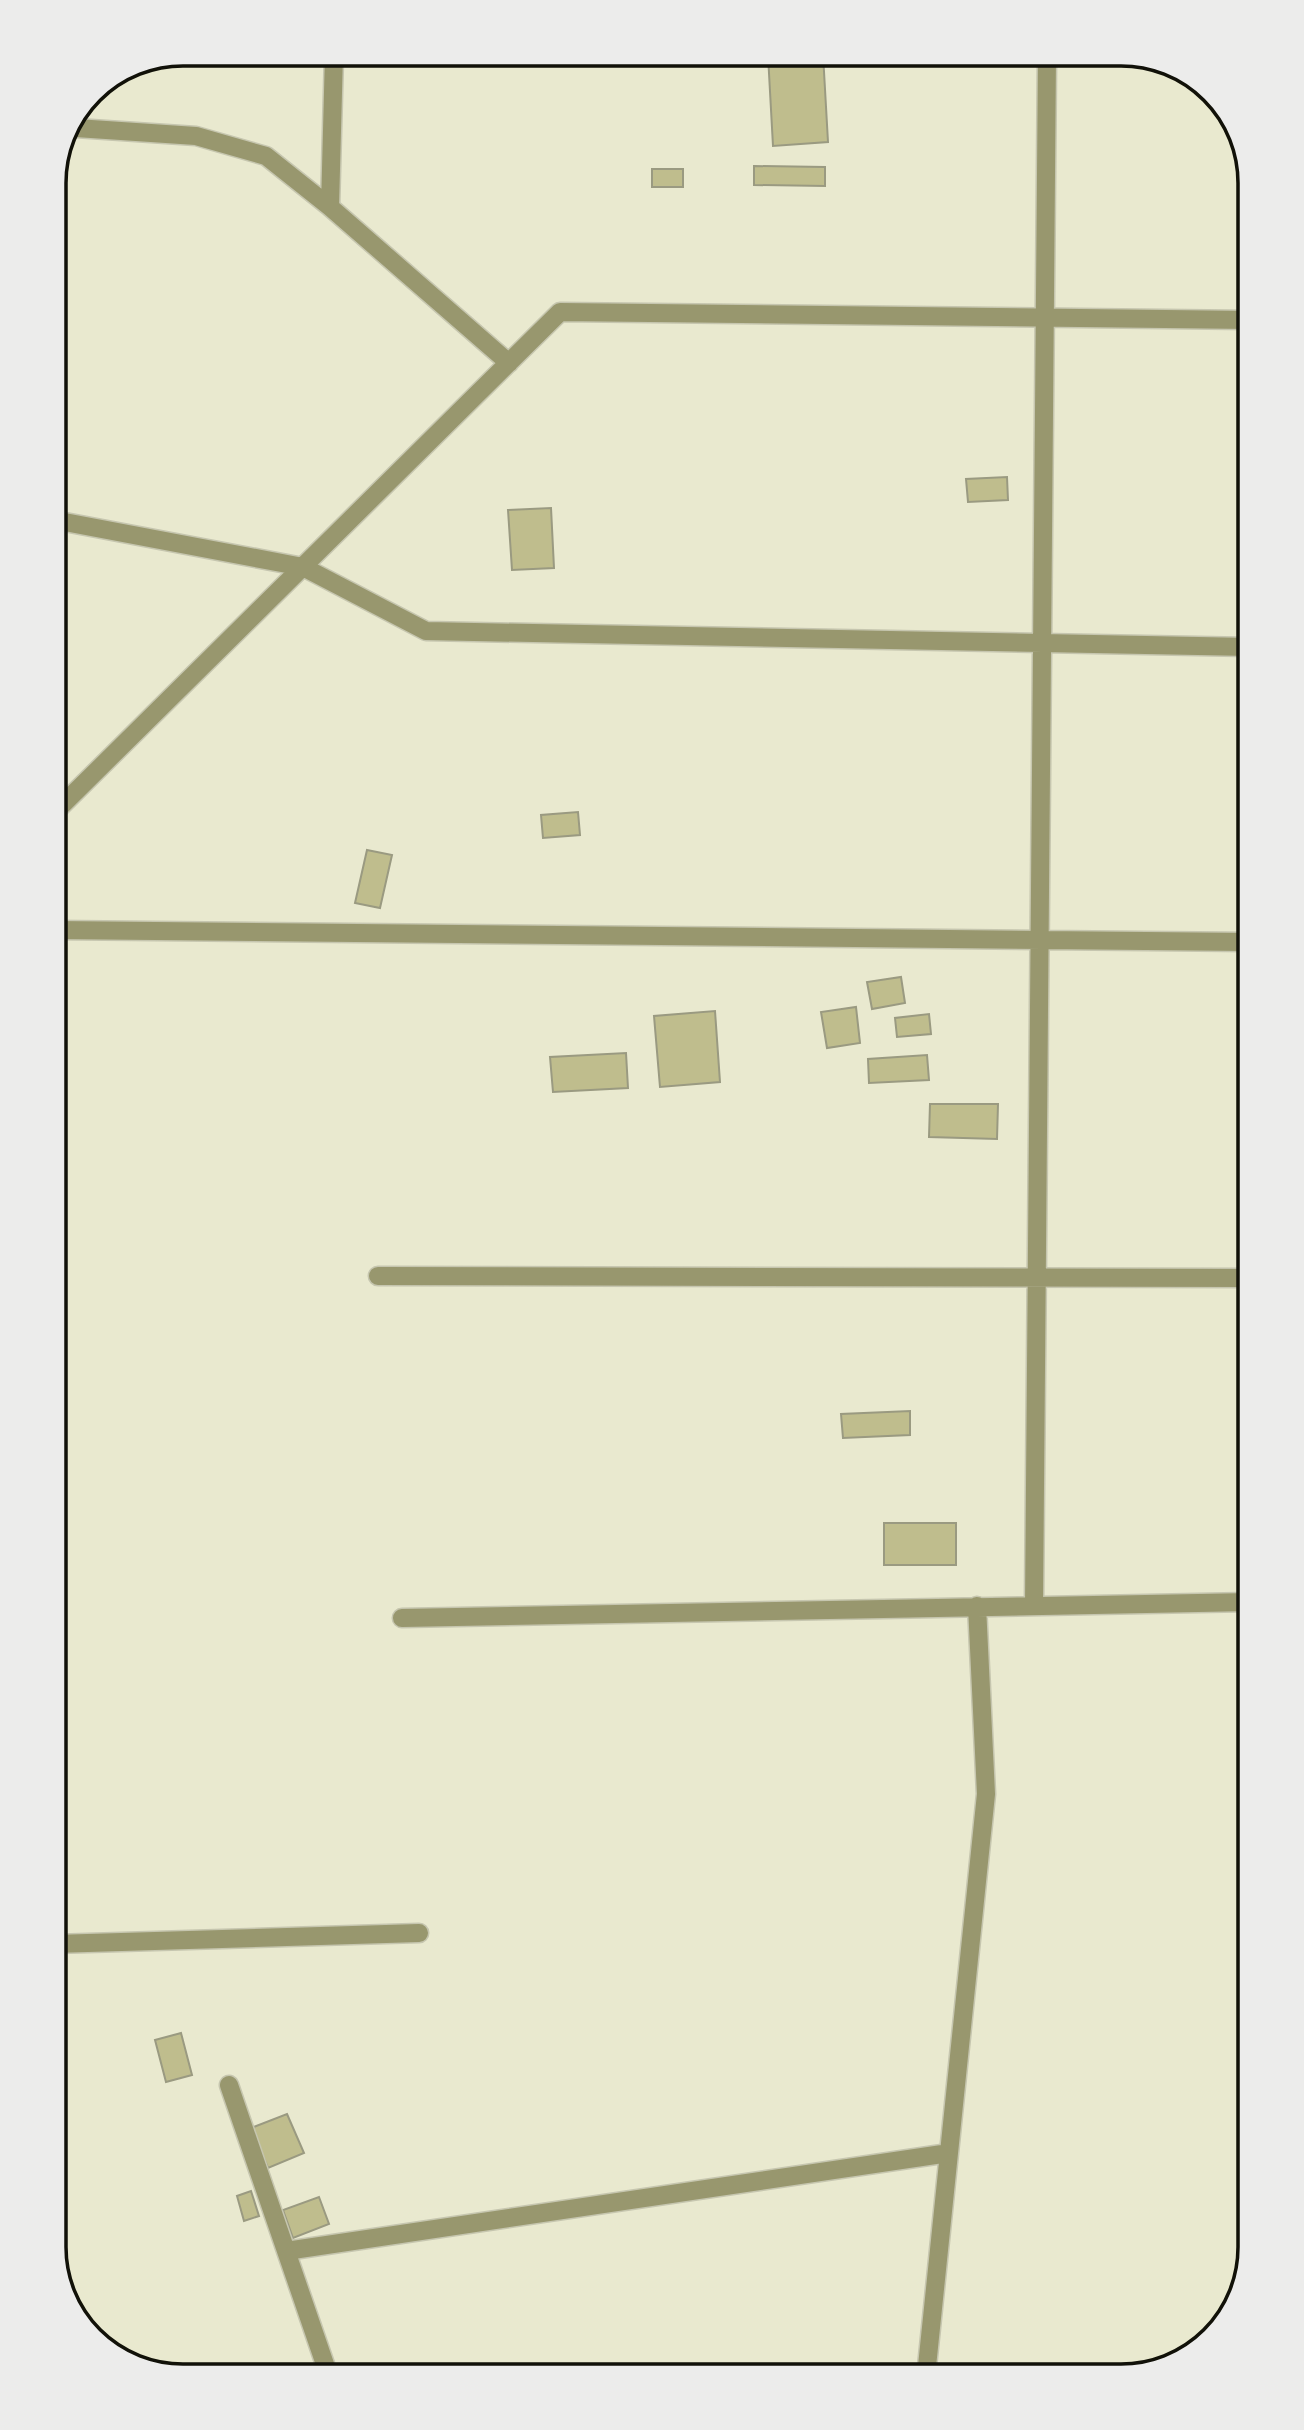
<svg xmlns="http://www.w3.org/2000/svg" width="1304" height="2430" font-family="'Sofia Sans Condensed',sans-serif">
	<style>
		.building { fill: #bfbd8d; stroke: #9a9a81; stroke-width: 2 }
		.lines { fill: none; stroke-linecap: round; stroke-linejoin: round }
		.street-casing { stroke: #c6c6af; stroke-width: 21 }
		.street { stroke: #98976e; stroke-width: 18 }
		.rim { fill: none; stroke: #111108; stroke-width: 3.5 }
	</style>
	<rect width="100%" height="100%" fill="#e9e9cf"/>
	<path class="building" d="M 823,54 L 828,142 L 773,146 L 768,55 Z
		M 754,166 L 825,167 L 825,186 L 754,185 Z
		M 652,169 L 683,169 L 683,187 L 652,187 Z
		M 1007,477 L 1008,500 L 968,502 L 966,479 Z
		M 551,508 L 554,568 L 512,570 L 508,510 Z
		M 578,812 L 580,835 L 543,838 L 541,815 Z
		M 367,850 L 392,855 L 380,908 L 355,903 Z
		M 901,977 L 905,1003 L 872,1009 L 867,982 Z
		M 856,1007 L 860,1043 L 827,1048 L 821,1012 Z
		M 715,1011 L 720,1082 L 660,1087 L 654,1016 Z
		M 929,1014 L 931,1034 L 897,1037 L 895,1018 Z
		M 626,1053 L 628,1088 L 553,1092 L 550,1057 Z
		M 927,1055 L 929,1080 L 869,1083 L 868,1059 Z
		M 930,1104 L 998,1104 L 997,1139 L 929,1137 Z
		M 910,1411 L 910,1435 L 843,1438 L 841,1414 Z
		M 884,1523 L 956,1523 L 956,1565 L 884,1565 Z
		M 181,2033 L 192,2075 L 166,2082 L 155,2040 Z
		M 287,2114 L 304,2153 L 268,2168 L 251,2128 Z
		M 251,2191 L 259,2216 L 244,2221 L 237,2196 Z
		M 319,2197 L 329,2224 L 293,2238 L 283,2210 Z"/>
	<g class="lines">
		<g class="street-casing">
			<path id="street" d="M 76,128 L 196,136 L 266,156 L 330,207 L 509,363
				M 330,207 L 334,54
				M 54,520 L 303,567 L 426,631 L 1250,647
				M 54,813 L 560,312 L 1250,320
				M 54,930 L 1250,942
				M 378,1276 L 1250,1278
				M 1034,1606 L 1047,55
				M 402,1618 L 1250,1602
				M 54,1944 L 419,1933
				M 229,2085 L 329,2376
				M 286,2251 L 949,2153
				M 926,2376 L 986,1794 L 977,1606"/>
		</g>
		<use href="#street" class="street"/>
	</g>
	<path d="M0 0H1304V2430H0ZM183 66H1121A117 117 0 0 1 1238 183V2247A117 117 0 0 1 1121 2364H183A117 117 0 0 1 66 2247V183A117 117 0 0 1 183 66Z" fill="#ececeb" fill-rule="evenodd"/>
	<path class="rim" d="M183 66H1121A117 117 0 0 1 1238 183V2247A117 117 0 0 1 1121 2364H183A117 117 0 0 1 66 2247V183A117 117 0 0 1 183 66Z"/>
</svg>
